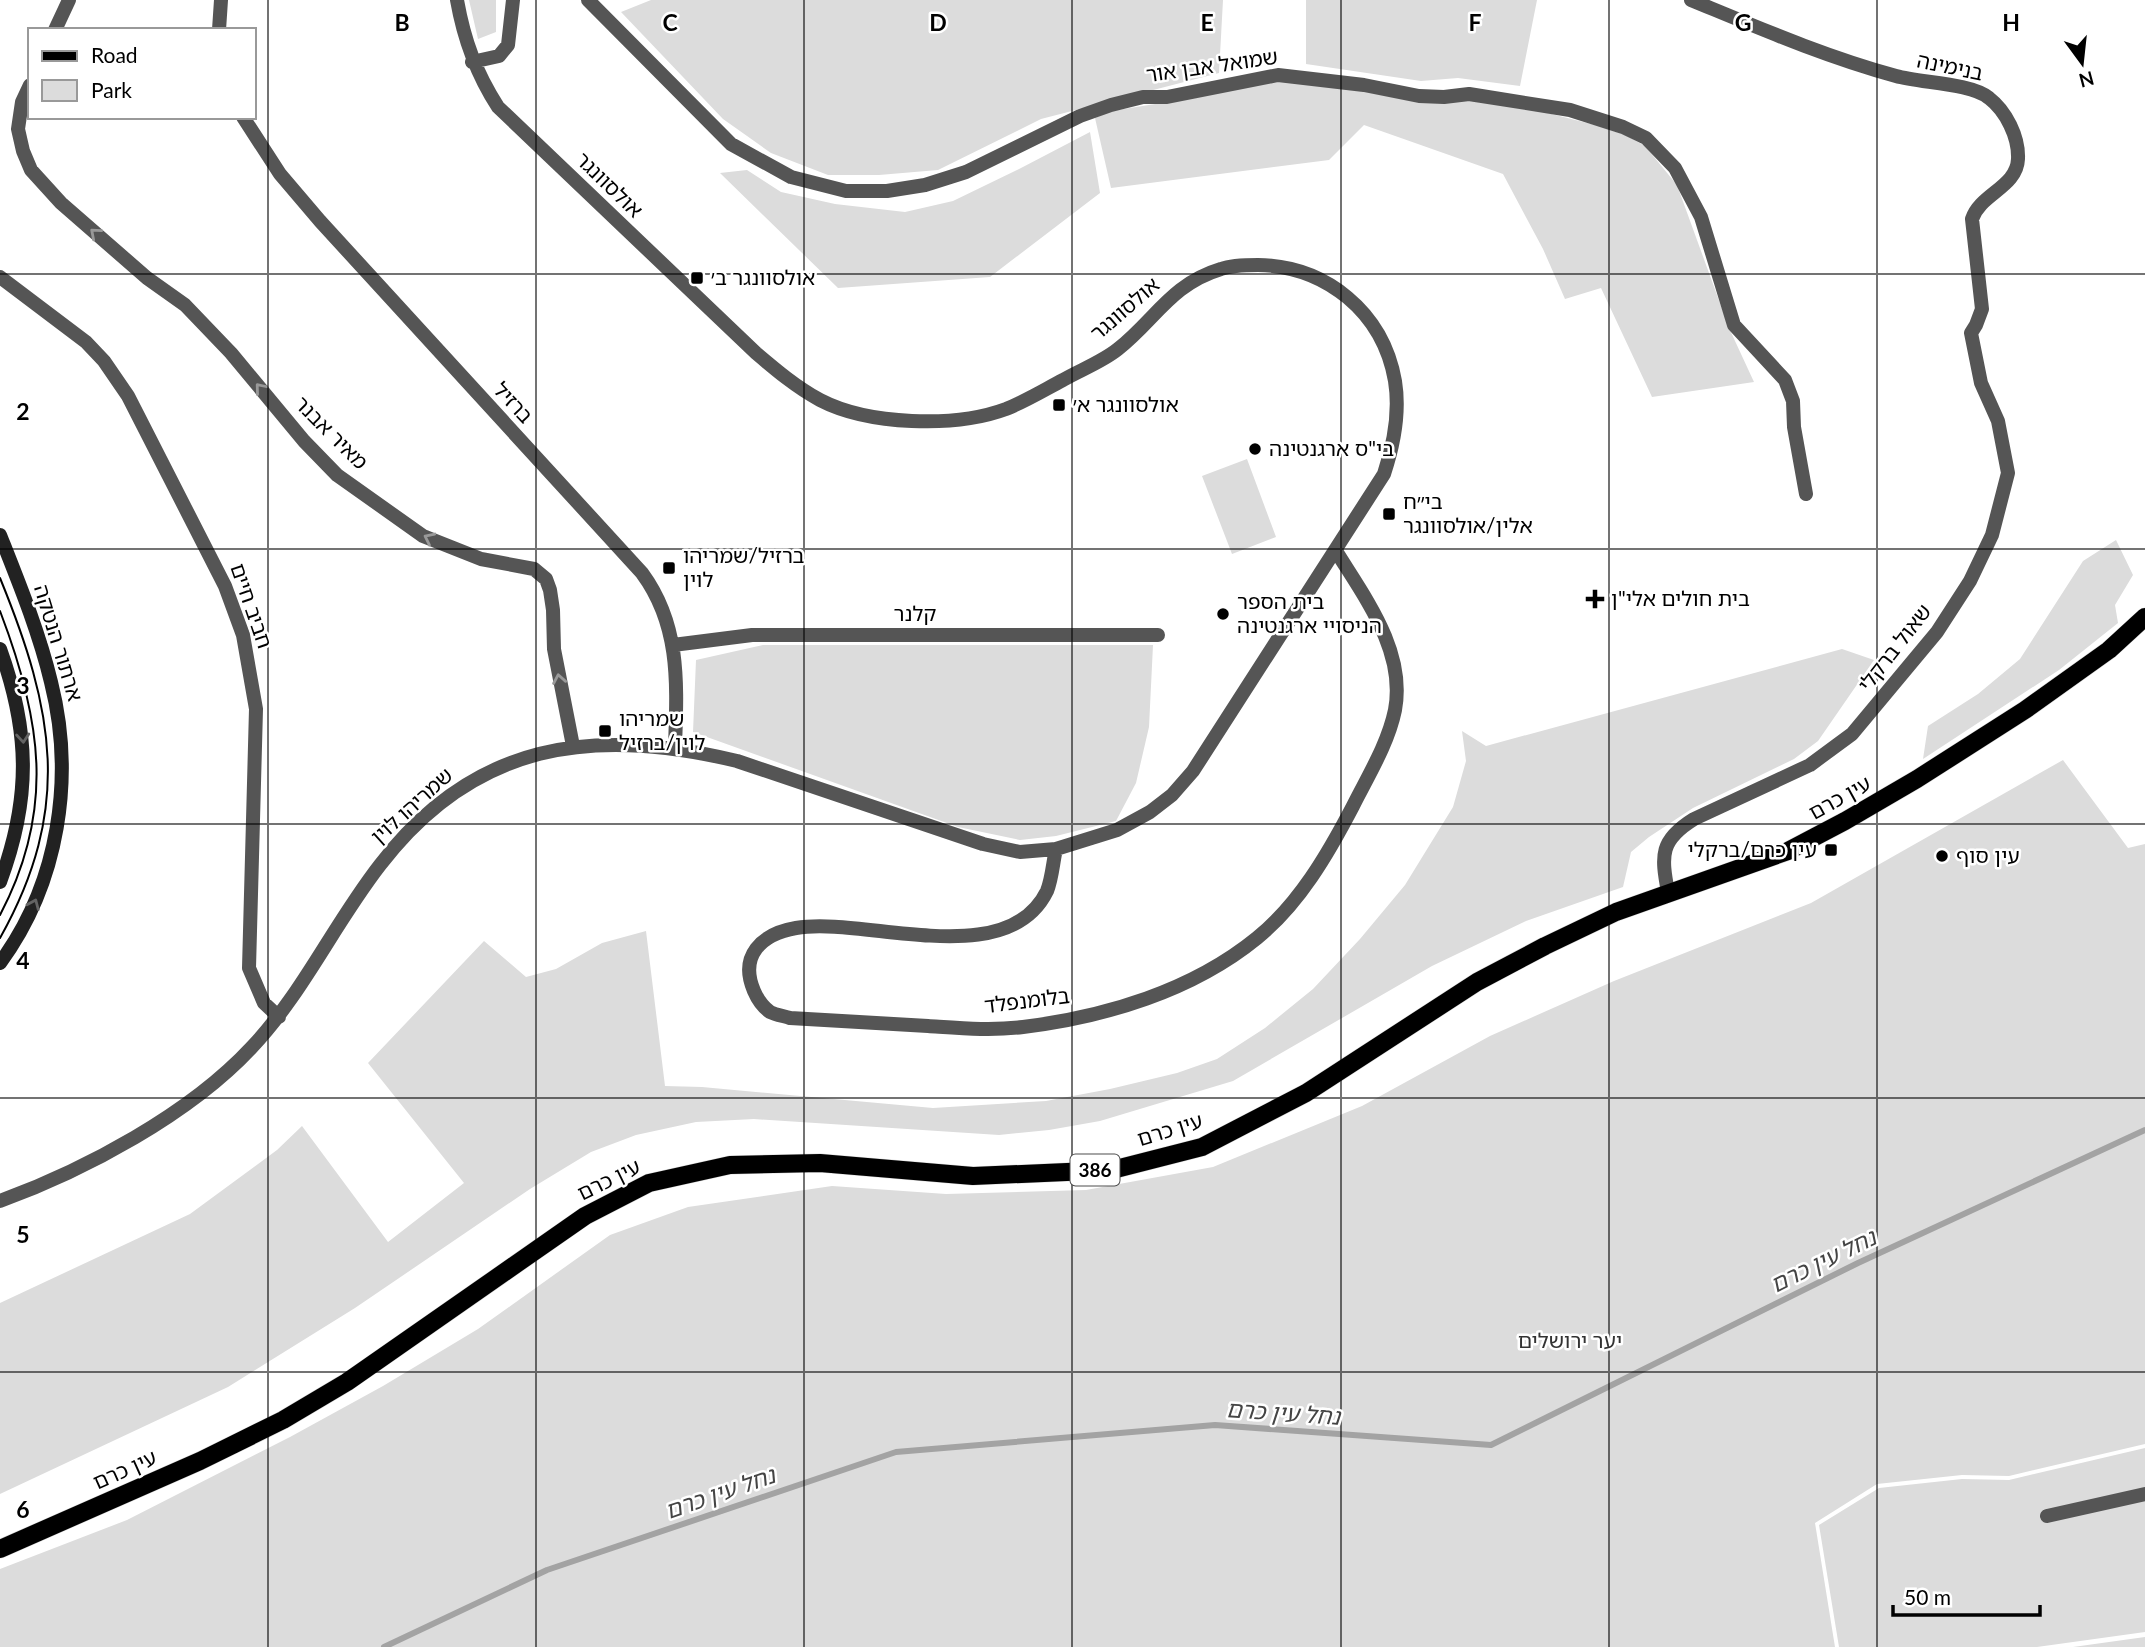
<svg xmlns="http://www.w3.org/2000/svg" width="2145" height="1647" font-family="Lato,'Noto Sans Hebrew',sans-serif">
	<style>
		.green { fill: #dcdcdc }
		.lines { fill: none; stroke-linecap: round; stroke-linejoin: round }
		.stream { stroke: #a3a3a3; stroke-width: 6 }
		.primary-casing { stroke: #dbdbdb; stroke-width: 19 }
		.street { stroke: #555; stroke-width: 14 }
		.secondary { stroke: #222; stroke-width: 14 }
		.primary { stroke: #000; stroke-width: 18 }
		.tram { stroke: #000; stroke-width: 2 }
		.oneway { stroke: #999 }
		.oneway2 { stroke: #646464 }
		.grid { fill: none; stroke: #000; stroke-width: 2; stroke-opacity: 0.55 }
		.poi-dot { fill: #000; stroke: #fff; stroke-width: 2.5 }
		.labels { text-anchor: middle; stroke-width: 5; stroke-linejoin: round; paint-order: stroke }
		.shield { fill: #fff; stroke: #4c4c4c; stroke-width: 2 }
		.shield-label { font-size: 19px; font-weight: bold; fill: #000 }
		.street-label { font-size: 21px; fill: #000; stroke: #fff }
		.poi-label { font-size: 21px; fill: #000; stroke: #fff; text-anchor: start }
		.park-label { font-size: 21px; fill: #333; stroke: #fff }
		.water-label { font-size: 23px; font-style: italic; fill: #444; stroke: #fff }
		.grid-label { font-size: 23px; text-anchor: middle; font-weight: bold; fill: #000; stroke: #fff; stroke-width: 5; stroke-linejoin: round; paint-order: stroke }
	</style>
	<rect width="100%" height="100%" fill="#fff"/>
	<path class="green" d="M 469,0 L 496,0 L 496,32 L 478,39 Z
		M 651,0 L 1223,0 L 1219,73 L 1041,119 L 938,170 L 879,175 L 828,175 L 771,153 L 723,119 L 621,12 Z
		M 1306,0 L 1537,0 L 1520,86 L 1458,78 L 1421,81 L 1306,64 Z
		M 1258,81 L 1296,81 L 1434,101 L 1473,101 L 1524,107 L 1599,126 L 1625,135 L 1645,146 L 1677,185 L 1729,328 L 1754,382 L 1652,397 L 1601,288 L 1565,299 L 1543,249 L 1503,174 L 1364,125 L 1329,160 L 1111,188 L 1095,118 L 1111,111 L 1193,98 Z
		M 1090,132 L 1100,193 L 990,277 L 838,288 L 720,173 L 747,170 L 781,192 L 835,204 L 905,212 L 953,201 L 1021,168 Z
		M 1247,459 L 1276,537 L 1232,554 L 1202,476 Z
		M 2116,540 L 2133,575 L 2115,605 L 2118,623 L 2059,670 L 1923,759 L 1928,726 L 1978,694 L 2020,659 L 2083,561 Z
		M 763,645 L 1153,645 L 1149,727 L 1136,783 L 1116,821 L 1056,836 L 1020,840 L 958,827 L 693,732 L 696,660 Z
		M 1842,649 L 1874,660 L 1818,741 L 1794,759 L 1693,808 L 1649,837 L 1631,852 L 1623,887 L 1526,921 L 1432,966 L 1233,1081 L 1100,1121 L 1049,1130 L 999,1135 L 754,1119 L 696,1122 L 636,1135 L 591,1152 L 530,1189 L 355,1308 L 228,1387 L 0,1494 L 0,1303 L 190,1214 L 277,1150 L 302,1126 L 388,1242 L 464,1183 L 368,1063 L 484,941 L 526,977 L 556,969 L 602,943 L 646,931 L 665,1086 L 702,1087 L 933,1108 L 1046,1101 L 1110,1089 L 1177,1073 L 1217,1059 L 1265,1028 L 1313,989 L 1360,939 L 1405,885 L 1453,807 L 1466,761 L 1462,731 L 1486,746 Z
		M 2063,760 L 2128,848 L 2145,844 L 2145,1444 L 2009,1476 L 1962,1475 L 1877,1484 L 1815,1523 L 1835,1647 L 0,1647 L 0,1569 L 127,1520 L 290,1437 L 383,1386 L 478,1329 L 610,1235 L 688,1207 L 832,1186 L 946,1194 L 1086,1190 L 1213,1167 L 1362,1106 L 1490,1036 L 1614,981 L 1811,903 Z
		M 2145,1448 L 2145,1632 L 2037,1647 L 1839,1647 L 1819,1525 L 1879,1488 L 1962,1479 L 2009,1480 Z
		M 2145,1637 L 2145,1647 L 2073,1647 Z"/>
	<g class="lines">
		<path class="stream" d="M 384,1647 L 547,1570 L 896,1452 L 1215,1425 L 1491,1445 L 1858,1263 L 2145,1130"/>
		<g class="primary-casing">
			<path id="primary" d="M 0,1549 L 200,1461 L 283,1420 L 347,1382 L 585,1216 L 649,1183 L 730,1165 L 820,1163 L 973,1176 L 1112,1170 L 1202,1147 L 1306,1093 L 1477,982 L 1545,946 L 1616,912 L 1788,851 L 1845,821 L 1917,779 L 2025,710 L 2109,650 L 2145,617"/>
		</g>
		<path class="street" d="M 588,0 L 731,144 L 791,177 L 846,191 L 887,191 L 925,185 L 966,172 L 1080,116 L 1111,105 L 1143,97 L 1167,97 L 1278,75 L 1364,85 L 1419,96 L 1444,97 L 1469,94 L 1570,110 L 1623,127 L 1646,138 L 1675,168 L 1701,217 L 1734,325 L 1785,380 L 1793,401 L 1794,427 L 1806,494
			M 55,30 L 69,0
			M 219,30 L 221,0
			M 472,62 L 499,56 L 508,45 L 513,0
			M 30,85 L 22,102 L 18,129 L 23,151 L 31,170 L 61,203 L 147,278 L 185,305 L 231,353 L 304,441 L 337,475 L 423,536 L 481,559 L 534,569 L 546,579 L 550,590 L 553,610 L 554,649 L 573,746
			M 243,117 L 280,174 L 320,221 L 642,573 C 681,626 677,685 675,748
			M 0,277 L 86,342 L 104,361 L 128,396 L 225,586 L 243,635 L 256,709 L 249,968 L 264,1003 L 279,1017
			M 673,645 L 752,635 L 1158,635
			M 1056,849 C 1053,862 1052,879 1047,891 C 1007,973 865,916 796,928 C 761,934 739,956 754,991 C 757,998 763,1007 770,1012 C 776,1015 784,1016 790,1018 C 836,1021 882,1023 928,1026 C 959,1028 991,1031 1023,1027 C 1105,1017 1192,991 1257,938 C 1299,904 1328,854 1353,806 C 1368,776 1388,744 1395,710 C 1406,651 1365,598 1336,551
			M 1668,892 C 1661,855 1660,840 1694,819 L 1810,765 L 1852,734 L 1937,632 L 1970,581 L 1992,535 L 2008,473 L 1998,421 L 1981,383 L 1971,333 L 1976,325 L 1982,309 L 1972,219 C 1980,194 2017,187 2018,159 C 2019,137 2006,111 1989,98 C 1971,83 1920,83 1896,76 C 1826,57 1759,28 1691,0
			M 0,1201 C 85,1170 190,1114 252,1047 C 303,993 334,924 380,865 C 474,742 593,726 737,761 L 983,844 L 1020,852 L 1056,849 L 1117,830 L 1150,812 L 1172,795 L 1193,771 L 1384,474 C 1394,444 1400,412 1395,381 C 1383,312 1326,266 1258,265 C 1246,265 1232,265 1221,269 C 1171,284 1155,320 1118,349 C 1102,362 1080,370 1063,380 C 1044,390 1026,401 1006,409 C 955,428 868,425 820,400 C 796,387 776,370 756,353 L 498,107 C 476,73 464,40 457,0
			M 2047,1516 L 2145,1494"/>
		<path class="secondary" d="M 0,535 C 19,583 39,632 51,682 C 75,777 59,883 0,963
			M 0,649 C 30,732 31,799 0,882"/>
		<use href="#primary" class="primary"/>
		<path class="tram" d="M 0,578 C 54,710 73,808 0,938
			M 0,611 C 41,718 56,809 0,915"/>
	</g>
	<defs><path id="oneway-chevron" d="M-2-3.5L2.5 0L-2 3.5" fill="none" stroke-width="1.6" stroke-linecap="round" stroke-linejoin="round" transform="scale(1.75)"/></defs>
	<g class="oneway">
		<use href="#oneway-chevron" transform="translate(95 233) rotate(-139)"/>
		<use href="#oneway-chevron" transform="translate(260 388) rotate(-130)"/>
		<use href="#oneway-chevron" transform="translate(429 538) rotate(-154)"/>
		<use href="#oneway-chevron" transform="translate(559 679) rotate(-100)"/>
	</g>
	<g class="oneway2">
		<use href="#oneway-chevron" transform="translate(23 738) rotate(85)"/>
		<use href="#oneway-chevron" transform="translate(34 904) rotate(-67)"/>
	</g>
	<path class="grid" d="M 268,0 L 268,1647M 536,0 L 536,1647M 804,0 L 804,1647M 1072,0 L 1072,1647M 1341,0 L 1341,1647M 1609,0 L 1609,1647M 1877,0 L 1877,1647M 0,274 L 2145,274M 0,549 L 2145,549M 0,824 L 2145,824M 0,1098 L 2145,1098M 0,1372 L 2145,1372"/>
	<g class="poi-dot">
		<rect x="690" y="271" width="14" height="14" rx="3.5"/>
		<rect x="1052" y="398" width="14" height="14" rx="3.5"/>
		<circle cx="1255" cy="449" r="7"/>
		<rect x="1382" y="507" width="14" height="14" rx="3.5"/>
		<rect x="662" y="561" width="14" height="14" rx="3.5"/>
		<path d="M1591.5 588.5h7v7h7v7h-7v7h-7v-7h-7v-7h7z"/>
		<circle cx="1223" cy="614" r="7"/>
		<rect x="598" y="724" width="14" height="14" rx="3.5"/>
		<rect x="1824" y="843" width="14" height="14" rx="3.5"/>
		<circle cx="1942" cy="856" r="7"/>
	</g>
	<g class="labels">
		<rect class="shield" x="1070.5" y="1154.5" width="49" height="31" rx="5"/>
		<g class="shield-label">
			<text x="1095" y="1177">386</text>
		</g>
		<g class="street-label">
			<text transform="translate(1212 66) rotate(-8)" y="7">שמואל אבן אור</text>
			<text transform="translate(1950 67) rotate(12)" y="7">בנימינה</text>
			<text transform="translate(609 185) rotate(44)" y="7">אולסוונגר</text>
			<text transform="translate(1125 309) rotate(-41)" y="7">אולסוונגר</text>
			<text transform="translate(513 403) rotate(47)" y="7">ברזיל</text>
			<text transform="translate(331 433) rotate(45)" y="7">מאיר אבנר</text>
			<text transform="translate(251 606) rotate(71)" y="7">חביב חיים</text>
			<text x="915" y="621">קלנר</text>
			<text transform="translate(58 643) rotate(73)" y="7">ארתור הנטקה</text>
			<text transform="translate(1895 648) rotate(-52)" y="7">שאול ברקלי</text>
			<text transform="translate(1840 798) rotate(-29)" y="7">עין כרם</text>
			<text transform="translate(412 806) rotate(-42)" y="7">שמריהו לוין</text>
			<text transform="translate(1027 1001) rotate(-7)" y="7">בלומנפלד</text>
			<text transform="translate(1170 1130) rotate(-17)" y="7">עין כרם</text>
			<text transform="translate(609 1180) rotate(-26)" y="7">עין כרם</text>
			<text transform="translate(125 1470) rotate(-24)" y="7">עין כרם</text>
		</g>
		<g class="poi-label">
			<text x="711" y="285">אולסוונגר ב׳</text>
			<text x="1073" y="412">אולסוונגר א׳</text>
			<text x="1269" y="456">בי"ס ארגנטינה</text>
			<text x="1403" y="509">בי״ח<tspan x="1403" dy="24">אלין/אולסוונגר</tspan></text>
			<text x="683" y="563">ברזיל/שמריהו<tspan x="683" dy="24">לוין</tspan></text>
			<text x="1611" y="606">בית חולים אלי"ן</text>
			<text x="1237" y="609">בית הספר<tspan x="1237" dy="24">הניסויי ארגנטינה</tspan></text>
			<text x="619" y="726">שמריהו<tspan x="619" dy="24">לוין/ברזיל</tspan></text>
			<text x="1817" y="857" text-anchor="end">עין כרם/ברקלי</text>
			<text x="1956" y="863">עין סוף</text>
		</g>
		<g class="park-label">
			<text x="1570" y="1348">יער ירושלים</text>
		</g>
		<g class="water-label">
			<text transform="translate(1823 1261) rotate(-26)" y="8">נחל עין כרם</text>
			<text transform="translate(1283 1413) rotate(4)" y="8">נחל עין כרם</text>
			<text transform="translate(720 1493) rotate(-19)" y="8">נחל עין כרם</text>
		</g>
	</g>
	<g class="grid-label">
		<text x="402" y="31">B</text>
		<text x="670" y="31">C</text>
		<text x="938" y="31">D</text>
		<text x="1207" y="31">E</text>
		<text x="1475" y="31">F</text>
		<text x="1743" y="31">G</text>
		<text x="2011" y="31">H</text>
		<text x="23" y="420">2</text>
		<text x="23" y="694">3</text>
		<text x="23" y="969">4</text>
		<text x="23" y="1243">5</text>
		<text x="23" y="1518">6</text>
	</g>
	<rect x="28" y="28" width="228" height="91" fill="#ffffff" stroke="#999999" stroke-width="2"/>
	<rect x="42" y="51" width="35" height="10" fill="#000000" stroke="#999999" stroke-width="2"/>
	<text x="91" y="63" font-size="21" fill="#000000">Road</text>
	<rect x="42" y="80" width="35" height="21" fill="#dcdcdc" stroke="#999999" stroke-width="2"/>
	<text x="91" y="98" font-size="21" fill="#000000">Park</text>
	<g transform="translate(2082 63) rotate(165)" stroke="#ffffff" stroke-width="5" paint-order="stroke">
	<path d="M0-5L12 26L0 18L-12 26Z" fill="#000000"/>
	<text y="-10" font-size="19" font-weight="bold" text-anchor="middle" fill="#000000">N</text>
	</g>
	<path d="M1893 1605v10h147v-10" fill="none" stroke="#000000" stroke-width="3.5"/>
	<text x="1904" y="1605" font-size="21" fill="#000000" stroke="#ffffff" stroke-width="5" paint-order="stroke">50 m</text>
</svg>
